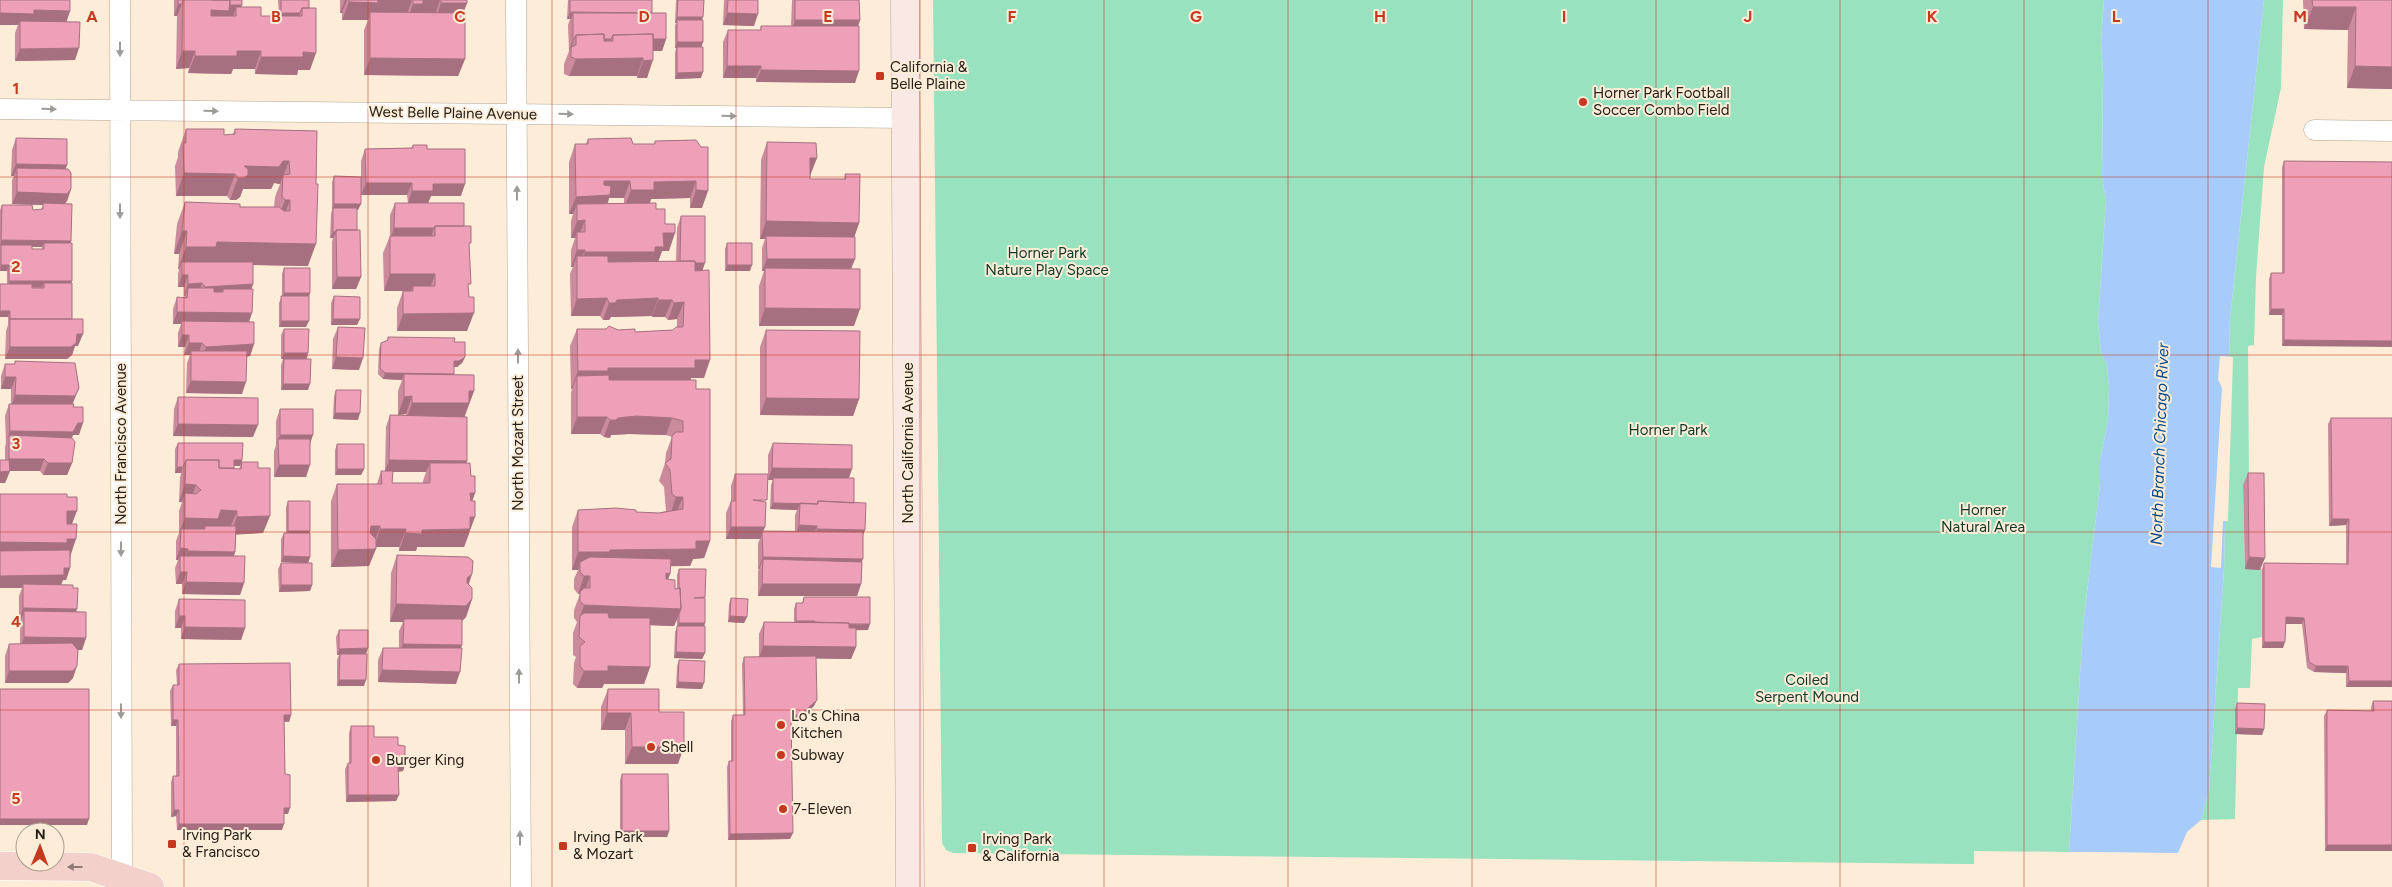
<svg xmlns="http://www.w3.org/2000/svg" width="2392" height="887" font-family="Figtree,sans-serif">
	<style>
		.green { fill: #98e2c0 }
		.water { fill: #a7ccfb }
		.pier { fill: #fdedd8 }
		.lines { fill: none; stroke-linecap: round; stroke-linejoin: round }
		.street-casing { stroke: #b3a490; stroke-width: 21 }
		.secondary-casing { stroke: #b3a490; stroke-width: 29 }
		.primary-casing { stroke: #fff; stroke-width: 29 }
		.street { stroke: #fff; stroke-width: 20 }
		.secondary { stroke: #f9e8e4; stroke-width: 28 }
		.primary { stroke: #f4d0ca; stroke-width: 28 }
		.wall { fill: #cc8a9d; fill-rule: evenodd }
		.shaded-wall { fill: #a67080 }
		.building { fill: #eda0b7; stroke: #a67080 }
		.oneway { fill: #9d9b98 }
		.oneway2 { fill: #8d7872 }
		.grid { fill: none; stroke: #c53921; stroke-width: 1; stroke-opacity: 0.55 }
		.poi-dot { fill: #c53921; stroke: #fdedd8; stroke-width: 2 }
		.labels { text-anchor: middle; stroke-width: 4; stroke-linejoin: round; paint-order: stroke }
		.poi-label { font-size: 15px; fill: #262019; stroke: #fdedd8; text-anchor: start }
		.street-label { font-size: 15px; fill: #262019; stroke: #fdedd8 }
		.park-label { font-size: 15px; fill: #103627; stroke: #fdedd8 }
		.water-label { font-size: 16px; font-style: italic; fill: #044789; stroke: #fdedd8 }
		.grid-label { font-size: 16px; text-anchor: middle; font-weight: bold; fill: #c53921; stroke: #fdedd8; stroke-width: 4; stroke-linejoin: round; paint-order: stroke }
	</style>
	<rect width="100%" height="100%" fill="#fdedd8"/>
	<path class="green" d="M 933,0 L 2104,0 L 2101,40 L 2103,73 L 2102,178 L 2106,200 L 2098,322 L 2101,352 L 2107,365 L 2109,387 L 2108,420 L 2100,461 L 2100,484 L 2083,626 L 2069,852 L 1974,851 L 1974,864 L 1962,864 L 953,853 L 946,850 L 942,843 Z
		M 2264,0 L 2283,0 L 2281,88 L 2264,167 L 2256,277 L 2254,345 L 2248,346 L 2249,479 L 2243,486 L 2245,569 L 2262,569 L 2262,637 L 2252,639 L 2250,688 L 2238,688 L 2235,819 L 2201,820 L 2209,790 L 2224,569 L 2230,319 Z"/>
	<path class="water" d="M 2104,0 L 2264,0 L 2230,319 L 2224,569 L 2209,790 L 2201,820 L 2187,832 L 2178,853 L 2069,852 L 2083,626 L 2100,484 L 2100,461 L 2108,420 L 2109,387 L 2107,365 L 2101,352 L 2098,322 L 2106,200 L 2102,178 L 2103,73 L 2101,40 Z"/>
	<path class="pier" d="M 2220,356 L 2233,357 L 2228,521 L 2223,521 L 2221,568 L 2211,567 L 2222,388 L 2218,379 Z
		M 2066,852 L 2160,853 L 2181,853 L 2178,856 L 2162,856 L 2162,887 L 2072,887 L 2072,855 Z"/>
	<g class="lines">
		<g class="street-casing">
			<path id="street" d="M 120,0 L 122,887
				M 516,0 L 521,887
				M 0,109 L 906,118
				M 2314,130 L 2392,131"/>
		</g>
		<g class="secondary-casing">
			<path id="secondary" d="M 905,0 L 910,887"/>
		</g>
		<g class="primary-casing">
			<path id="primary" d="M 0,866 L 91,867 L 150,887"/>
		</g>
		<use href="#street" class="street"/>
		<use href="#secondary" class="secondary"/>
		<use href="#primary" class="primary"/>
	</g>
	<path class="wall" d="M 0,0 L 70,11 L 66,22 L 75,60 L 15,61 L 15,33 L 18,25 L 0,25 Z
		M 174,0 L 242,0 L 241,7 L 261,16 L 279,16 L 278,0 L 309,0 L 310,70 L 298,70 L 297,75 L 255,74 L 255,69 L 233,69 L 231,74 L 188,73 L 189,68 L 176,69 L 177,16 L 174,16 Z
		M 340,0 L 467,0 L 467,3 L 463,13 L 465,59 L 458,76 L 364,75 L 364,30 L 368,20 L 342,20 L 342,13 L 340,13 Z
		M 568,0 L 652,0 L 652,13 L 666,39 L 662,51 L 653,51 L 647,78 L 637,78 L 637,76 L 569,76 L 564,74 L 564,64 L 569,51 L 569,50 L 568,25 L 570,19 L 567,19 Z
		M 676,0 L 704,0 L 702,20 L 703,42 L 701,47 L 701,78 L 675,79 L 675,53 L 676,48 L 675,48 L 675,26 L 676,23 L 675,23 Z
		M 724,0 L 758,0 L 754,26 L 723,25 Z
		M 792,0 L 859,0 L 860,20 L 858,26 L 855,83 L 756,82 L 756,78 L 723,78 L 723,42 L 728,30 L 760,30 L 761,26 L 791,26 Z
		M 2303,0 L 2392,0 L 2392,89 L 2347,88 L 2348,30 L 2304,29 Z
		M 186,129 L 224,135 L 233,134 L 235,129 L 317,131 L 308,266 L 253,265 L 253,284 L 251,289 L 249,322 L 254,344 L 250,356 L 247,357 L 242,394 L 186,393 L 187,363 L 190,355 L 184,355 L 185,347 L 178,347 L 178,333 L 181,324 L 173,324 L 173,309 L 177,297 L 184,297 L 185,296 L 184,296 L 184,287 L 178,287 L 178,274 L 179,269 L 178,269 L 179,254 L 174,254 L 177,224 L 185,202 L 240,207 L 274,207 L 275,197 L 280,184 L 274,183 L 271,189 L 243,189 L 240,197 L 236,200 L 230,200 L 227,196 L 176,196 L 175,166 L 178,157 L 178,152 Z
		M 16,138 L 66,169 L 71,189 L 67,201 L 64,204 L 71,243 L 72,319 L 78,346 L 75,346 L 72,355 L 67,359 L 5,359 L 6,331 L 8,325 L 8,317 L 0,317 L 0,284 L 7,284 L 7,271 L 0,271 L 0,210 L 2,205 L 33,210 L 41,210 L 43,205 L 12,204 L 12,180 L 14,176 L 11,176 L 12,150 ZM 32,247 L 42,247 L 42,249 L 32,249 Z
		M 588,139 L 633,144 L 654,144 L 655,141 L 696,140 L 702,208 L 690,208 L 690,198 L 651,199 L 650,203 L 656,209 L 665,224 L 669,251 L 662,251 L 658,262 L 676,261 L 677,228 L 681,216 L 703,270 L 704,378 L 691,378 L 691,380 L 710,541 L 704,558 L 693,559 L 690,566 L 670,566 L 668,580 L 675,589 L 677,588 L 677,575 L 679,569 L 705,597 L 705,623 L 704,626 L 705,653 L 702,659 L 674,658 L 675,632 L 677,627 L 677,620 L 674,626 L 650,625 L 650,667 L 644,684 L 604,684 L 602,688 L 577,688 L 573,684 L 574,663 L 576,657 L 573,655 L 573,633 L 577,622 L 574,618 L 574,610 L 580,594 L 578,594 L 574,589 L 574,579 L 578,570 L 572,570 L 572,527 L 578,510 L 636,512 L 659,513 L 666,511 L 664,487 L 659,481 L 665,463 L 666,453 L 672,437 L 666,435 L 629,434 L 611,435 L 610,438 L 604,437 L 600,434 L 571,434 L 571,393 L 572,389 L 571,389 L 570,346 L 577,329 L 618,330 L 635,332 L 673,330 L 677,327 L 677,319 L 668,320 L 665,317 L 652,317 L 652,316 L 611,317 L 609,320 L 603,320 L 600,316 L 571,316 L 570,274 L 573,267 L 571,267 L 571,250 L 575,238 L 571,238 L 571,221 L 573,214 L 569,214 L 569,162 L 575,144 L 586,144 ZM 609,198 L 624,198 L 624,203 L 608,203 Z
		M 767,142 L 810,176 L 810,179 L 844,179 L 845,174 L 859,223 L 854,237 L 855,259 L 851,269 L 854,326 L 759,326 L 759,286 L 764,271 L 762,271 L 762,248 L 765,239 L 760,239 L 761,160 Z
		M 413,145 L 427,149 L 461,196 L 431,196 L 428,203 L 464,226 L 469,249 L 467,331 L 397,331 L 397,308 L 403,291 L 384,291 L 383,253 L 390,236 L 390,215 L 395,203 L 408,203 L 407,195 L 361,195 L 358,210 L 357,210 L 357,230 L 361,277 L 356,289 L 332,289 L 332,242 L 333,238 L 330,238 L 331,214 L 332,210 L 332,182 L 334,176 L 361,177 L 361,161 L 365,149 L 411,148 Z
		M 2284,161 L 2392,162 L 2282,346 L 2282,315 L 2269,315 L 2269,279 L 2271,273 L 2282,273 L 2282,167 Z
		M 727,243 L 750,271 L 725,271 L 725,249 Z
		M 284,268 L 310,293 L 309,296 L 306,327 L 279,327 L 279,303 L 282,296 L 282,274 Z
		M 334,296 L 357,325 L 331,325 L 331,303 Z
		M 338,327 L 359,370 L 332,369 L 333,339 Z
		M 284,329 L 308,353 L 307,359 L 308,390 L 281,390 L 281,365 L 283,359 L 281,359 L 281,335 Z
		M 766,330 L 859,399 L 853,416 L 760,415 L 760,347 Z
		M 388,337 L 454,342 L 465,357 L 462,363 L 457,367 L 454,367 L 454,375 L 474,391 L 464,417 L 467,461 L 466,463 L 471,476 L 475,493 L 472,501 L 469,534 L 464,547 L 417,547 L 416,551 L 399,551 L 399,547 L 376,547 L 369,566 L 331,567 L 331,501 L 337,484 L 377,484 L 381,471 L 385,471 L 386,427 L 390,415 L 406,416 L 406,414 L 398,415 L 398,391 L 402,380 L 383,379 L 378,374 L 379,349 L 381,343 L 387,341 ZM 393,472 L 426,472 L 423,481 L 423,483 L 392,483 Z
		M 15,361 L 74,399 L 72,404 L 73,407 L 79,435 L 73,435 L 72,438 L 72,463 L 67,475 L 43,475 L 40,471 L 10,471 L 5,483 L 0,483 L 0,460 L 5,460 L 5,447 L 6,443 L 5,416 L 9,404 L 11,404 L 11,389 L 1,389 L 1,376 L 5,364 L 14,364 Z
		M 336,390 L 358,420 L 333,419 L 334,396 Z
		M 178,397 L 253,437 L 173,436 L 174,409 Z
		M 280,409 L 310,444 L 306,477 L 274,477 L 274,451 L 276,445 L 276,421 Z
		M 2331,418 L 2392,687 L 2346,687 L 2346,673 L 2314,672 L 2307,668 L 2302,624 L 2285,624 L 2283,648 L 2262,648 L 2262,569 L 2264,563 L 2346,564 L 2346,525 L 2329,526 L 2328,424 Z
		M 178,443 L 242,460 L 242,462 L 258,468 L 263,533 L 236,534 L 235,552 L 234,556 L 244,583 L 240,595 L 182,594 L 182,584 L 176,584 L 175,568 L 178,560 L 176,560 L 176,541 L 179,533 L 179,511 L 182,502 L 179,502 L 180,478 L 181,473 L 175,473 L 175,449 ZM 234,466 L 240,466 L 239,469 L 234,469 Z
		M 773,443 L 849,478 L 854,503 L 865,530 L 863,535 L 861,584 L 857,596 L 758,596 L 758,571 L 759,569 L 758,569 L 758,543 L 760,539 L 726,539 L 726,513 L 731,501 L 731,486 L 735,474 L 766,505 L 765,527 L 763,531 L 795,531 L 795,515 L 797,510 L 770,509 L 771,485 L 773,480 L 768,480 L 768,455 Z
		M 337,444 L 364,469 L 361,475 L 335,475 L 335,450 Z
		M 2248,473 L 2260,570 L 2245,569 L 2243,485 Z
		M 288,501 L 310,531 L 309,533 L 310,557 L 308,563 L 312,585 L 310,591 L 279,592 L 278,569 L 281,563 L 301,563 L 281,562 L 281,539 L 284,533 L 286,533 L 286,507 Z
		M 72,524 L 70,568 L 66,580 L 63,580 L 61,585 L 73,588 L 77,609 L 76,611 L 86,638 L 82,650 L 77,650 L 73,678 L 68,683 L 5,683 L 5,656 L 9,644 L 20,644 L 20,623 L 21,620 L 19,620 L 19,596 L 22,588 L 0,588 Z
		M 397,555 L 472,574 L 469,584 L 472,599 L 466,617 L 462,621 L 462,645 L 461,648 L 456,684 L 378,682 L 378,660 L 383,648 L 399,648 L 399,631 L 403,622 L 390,622 L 391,573 Z
		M 804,597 L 868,630 L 856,630 L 856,647 L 851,659 L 816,658 L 814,706 L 797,721 L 791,721 L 790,839 L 728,840 L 727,767 L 729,761 L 731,761 L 731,721 L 733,715 L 743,715 L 742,664 L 744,657 L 759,657 L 759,634 L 764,622 L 794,622 L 794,609 L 796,603 L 802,603 Z
		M 731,598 L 747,617 L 744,623 L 728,622 L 729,604 Z
		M 179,599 L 245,628 L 241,640 L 181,639 L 181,628 L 175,628 L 175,611 Z
		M 339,630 L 366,654 L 364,686 L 337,686 L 337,660 L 339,655 L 337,655 L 336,637 Z
		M 679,660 L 702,689 L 676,688 L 677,666 Z
		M 179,664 L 291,715 L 289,722 L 284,722 L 285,774 L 288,814 L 284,814 L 282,830 L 177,830 L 176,816 L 171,817 L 171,782 L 173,776 L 176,776 L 176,726 L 171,726 L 170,691 L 173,685 L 177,685 L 176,670 Z
		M 608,689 L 659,712 L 678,764 L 625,764 L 625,730 L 601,730 L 601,707 Z
		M 2373,701 L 2392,701 L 2392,851 L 2325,851 L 2324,716 L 2327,710 L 2371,711 L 2371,707 Z
		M 2237,703 L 2264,729 L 2262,735 L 2235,734 L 2235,709 Z
		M 351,726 L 374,737 L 398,745 L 405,765 L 403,771 L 398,772 L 396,801 L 346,802 L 345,769 L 348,763 L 349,763 L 349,733 Z
		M 622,774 L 669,831 L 667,837 L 620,837 L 620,780 Z"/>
	<path class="shaded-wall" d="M 345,0 L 347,0 L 342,13 L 340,13 Z
		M 377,0 L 412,0 L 407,14 L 370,12 L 368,20 L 342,20 L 349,2 Z
		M 422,0 L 440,0 L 435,15 L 407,21 L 413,4 Z
		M 441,3 L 467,3 L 460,21 L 435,21 Z
		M 178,4 L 182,4 L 177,16 L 174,16 Z
		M 183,4 L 242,5 L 238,17 L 236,7 L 233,17 L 223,29 Z
		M 2313,7 L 2356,7 L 2348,30 L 2304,29 Z
		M 34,10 L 70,11 L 66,23 L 20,21 L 18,25 L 0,25 L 0,13 Z
		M 570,12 L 573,13 L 571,19 L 567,19 Z
		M 281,13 L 300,13 L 298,19 L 279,19 Z
		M 727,13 L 758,14 L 754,26 L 723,25 Z
		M 677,17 L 703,17 L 701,23 L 677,20 L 676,23 L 675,23 Z
		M 795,20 L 860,20 L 856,32 L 791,32 Z
		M 573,39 L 574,39 L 571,49 L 571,47 L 569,51 L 569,50 Z
		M 576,39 L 611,39 L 607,51 Z
		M 613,39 L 666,39 L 662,51 L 609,51 L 613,41 Z
		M 677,42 L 703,42 L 701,48 L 675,48 Z
		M 79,48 L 75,60 L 15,61 L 20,49 Z
		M 182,51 L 195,51 L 189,68 L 176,69 Z
		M 237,51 L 261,51 L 255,69 L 233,69 L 231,74 L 188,73 L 195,56 Z
		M 303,52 L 316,53 L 310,70 L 298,70 L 297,75 L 255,74 L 261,57 Z
		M 370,58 L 465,59 L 458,76 L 364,75 Z
		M 643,58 L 637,76 L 569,76 L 576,59 Z
		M 653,60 L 647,78 L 637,78 L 643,61 Z
		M 727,66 L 761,66 L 756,78 L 723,78 Z
		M 2355,66 L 2392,67 L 2392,89 L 2347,88 Z
		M 761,70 L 859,71 L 855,83 L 756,82 Z
		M 703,72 L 701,78 L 675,79 L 677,73 Z
		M 810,158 L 817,158 L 810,176 Z
		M 283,161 L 289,161 L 282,179 L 283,175 L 280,184 L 274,183 L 271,189 L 243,189 L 240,197 L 236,200 L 230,200 L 238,178 L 244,166 Z
		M 16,164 L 67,165 L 63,177 L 17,168 L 14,176 L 11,176 Z
		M 184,173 L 235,174 L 227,196 L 176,196 Z
		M 604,181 L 630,181 L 624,198 L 609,198 L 604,213 L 577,204 L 573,214 L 569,214 L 576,197 Z
		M 696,181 L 690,198 L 651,199 L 648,208 L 624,208 L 631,190 L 654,182 Z
		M 366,183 L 412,183 L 407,195 L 361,195 Z
		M 433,184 L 465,184 L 461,196 L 431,196 L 428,203 L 408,203 L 412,191 Z
		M 71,189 L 67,201 L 63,206 L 43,203 L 43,205 L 12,204 L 17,192 Z
		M 696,190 L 708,191 L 702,208 L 690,208 Z
		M 285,200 L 290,200 L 282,222 L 277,222 Z
		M 334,204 L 361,204 L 358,210 L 333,210 L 333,208 L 332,210 Z
		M 585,220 L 578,238 L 577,232 L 575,238 L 571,238 L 577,221 Z
		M 766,221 L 859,223 L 853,241 L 766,236 L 765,239 L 760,239 Z
		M 394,228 L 434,228 L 430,240 L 390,240 Z
		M 182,231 L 187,231 L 179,254 L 174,254 Z
		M 333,232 L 336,232 L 333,238 L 330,238 Z
		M 663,233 L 675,233 L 669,251 L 662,251 L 657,265 L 579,269 L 585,252 L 655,247 Z
		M 1,240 L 71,241 L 69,248 L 44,243 L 42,247 L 1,246 L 1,245 L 0,246 Z
		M 217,242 L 316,244 L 308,266 L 210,264 L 182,262 L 179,269 L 178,269 L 186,247 Z
		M 577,250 L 585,250 L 578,267 L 577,256 L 573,267 L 571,267 Z
		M 767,259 L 855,259 L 850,271 L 765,268 L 764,271 L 762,271 Z
		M 680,263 L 705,263 L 701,275 Z
		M 1,265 L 9,265 L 7,271 L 0,271 Z
		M 727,265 L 752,265 L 750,271 L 725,271 Z
		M 390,274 L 435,274 L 429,291 L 413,286 L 411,291 L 384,291 Z
		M 182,275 L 188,275 L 184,287 L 178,287 Z
		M 337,277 L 361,277 L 356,289 L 332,289 Z
		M 9,281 L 72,281 L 69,287 L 44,283 L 42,287 L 7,287 Z
		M 202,283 L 198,295 L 188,288 L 185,296 L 184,296 L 188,284 Z
		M 253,284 L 249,296 L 223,292 L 223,289 L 220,298 L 201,299 L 205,287 Z
		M 284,293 L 310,293 L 308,300 L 281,300 Z
		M 607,298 L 600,316 L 571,316 L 577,299 Z
		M 658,298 L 652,316 L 611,317 L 609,320 L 603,320 L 609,303 L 617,300 Z
		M 658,300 L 672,300 L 665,317 L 652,317 Z
		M 684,302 L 677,319 L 668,320 L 674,303 Z
		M 765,308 L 860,309 L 854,326 L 759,326 Z
		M 2271,309 L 2284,309 L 2282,315 L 2269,315 Z
		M 0,311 L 10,311 L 8,317 L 0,317 Z
		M 177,312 L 252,313 L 248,325 L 182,321 L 181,324 L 173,324 Z
		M 474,313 L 467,331 L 397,331 L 403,314 Z
		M 333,319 L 360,319 L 357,325 L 331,325 Z
		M 281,321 L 309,321 L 306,327 L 279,327 Z
		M 77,334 L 83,334 L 78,346 L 75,346 L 72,355 L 67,359 L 5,359 L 10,347 Z
		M 182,335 L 189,335 L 185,347 L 178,347 Z
		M 2284,340 L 2392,341 L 2392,347 L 2282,346 Z
		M 189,343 L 202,343 L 198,355 L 191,351 L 190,355 L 184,355 Z
		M 254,344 L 250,356 L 202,359 L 206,347 Z
		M 284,353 L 308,353 L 306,360 L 281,359 Z
		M 336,357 L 363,358 L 359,370 L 332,369 Z
		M 465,357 L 462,363 L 457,367 L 452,367 L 454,361 Z
		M 695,360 L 710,360 L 704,378 L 691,378 L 689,385 L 603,386 L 577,376 L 572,389 L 571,389 L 578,371 Z
		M 385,373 L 454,374 L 452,380 L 404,374 L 402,380 L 383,379 Z
		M 5,377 L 16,377 L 11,389 L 1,389 Z
		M 191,381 L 246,382 L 242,394 L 186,393 Z
		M 283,384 L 310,384 L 308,390 L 281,390 Z
		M 79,388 L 71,408 L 11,407 L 15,395 Z
		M 469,391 L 474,391 L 463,421 L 406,420 L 412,403 Z
		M 412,396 L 406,414 L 398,415 L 404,397 Z
		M 766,398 L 859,399 L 853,416 L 760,415 Z
		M 335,413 L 360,413 L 358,420 L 333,419 Z
		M 636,416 L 672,418 L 666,435 L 629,434 L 611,435 L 610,438 L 604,437 L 610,420 L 618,418 Z
		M 577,417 L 607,417 L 600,434 L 571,434 Z
		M 78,423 L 83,423 L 79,435 L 73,435 L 69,444 L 9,435 L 5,443 L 10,431 Z
		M 178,424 L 258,425 L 253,437 L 173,436 Z
		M 280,435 L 313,435 L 309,447 L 278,440 Z
		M 9,459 L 44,459 L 40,471 L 4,471 Z
		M 234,460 L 242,460 L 240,466 L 232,466 Z
		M 389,460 L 467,461 L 463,473 L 430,463 L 426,472 L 385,472 Z
		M 48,463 L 72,463 L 67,475 L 43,475 Z
		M 279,465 L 310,465 L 306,477 L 274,477 Z
		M 177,467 L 183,467 L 181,473 L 175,473 Z
		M 772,468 L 852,469 L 848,481 L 768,480 Z
		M 337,469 L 364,469 L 361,475 L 335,475 Z
		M 10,471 L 5,483 L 0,483 L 0,472 Z
		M 185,484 L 196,485 L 190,502 L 185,493 L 182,502 L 179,502 Z
		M 470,493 L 475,493 L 469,510 Z
		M 676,497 L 683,497 L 676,514 L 670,515 Z
		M 773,503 L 800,504 L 797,510 L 770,509 Z
		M 221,510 L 237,511 L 230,528 L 214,528 Z
		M 67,511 L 77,511 L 70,529 L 61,529 Z
		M 270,516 L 263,533 L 230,535 L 237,517 Z
		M 470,517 L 475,517 L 464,547 L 417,547 L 416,551 L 399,551 L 405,533 Z
		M 185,518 L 218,519 L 211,536 L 205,526 L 202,536 L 180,530 Z
		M 2332,519 L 2349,519 L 2346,525 L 2329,526 Z
		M 799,525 L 817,526 L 813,537 L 795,537 Z
		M 371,526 L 380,526 L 374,544 L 364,544 Z
		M 731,527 L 765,527 L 760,539 L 726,539 Z
		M 380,529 L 406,529 L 399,547 L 374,547 Z
		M 817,529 L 865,530 L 860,542 L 813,541 Z
		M 288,531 L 310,531 L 308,537 L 286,537 Z
		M 67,539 L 76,539 L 70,557 L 0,559 L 0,542 Z
		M 696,541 L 710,541 L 704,558 L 693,559 L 690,566 L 604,567 L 580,562 L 578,570 L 572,570 L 578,552 Z
		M 180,548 L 188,549 L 184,561 L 180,556 L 178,560 L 176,560 Z
		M 376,549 L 369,566 L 331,567 L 338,550 Z
		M 188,551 L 235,552 L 231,564 L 183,563 Z
		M 283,556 L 310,557 L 308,563 L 281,562 Z
		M 763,557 L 863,559 L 858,571 L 763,559 L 759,569 L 758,569 Z
		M 2249,557 L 2265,558 L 2260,570 L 2245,569 Z
		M 64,568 L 70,568 L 66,580 L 63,580 L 60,587 L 23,584 L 22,588 L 0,588 L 0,576 Z
		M 180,572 L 187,572 L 182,584 L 176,584 Z
		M 666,573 L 670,574 L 664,591 Z
		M 472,574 L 466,591 L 467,578 Z
		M 584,576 L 590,576 L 584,594 L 578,594 Z
		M 186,582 L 244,583 L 240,595 L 182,594 Z
		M 762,584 L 861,584 L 857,596 L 758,596 Z
		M 281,585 L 312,585 L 310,591 L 279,592 Z
		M 472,599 L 466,617 L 460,623 L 404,619 L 403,622 L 390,622 L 396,604 Z
		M 584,605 L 681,609 L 674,626 L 580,623 L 580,617 Z
		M 23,608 L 77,609 L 73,621 L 24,611 L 21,620 L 19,620 Z
		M 179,616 L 185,616 L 181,628 L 175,628 Z
		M 730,616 L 747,617 L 744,623 L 728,622 Z
		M 2286,617 L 2304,618 L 2302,624 L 2283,624 Z
		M 796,621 L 815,621 L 813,627 L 794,627 Z
		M 679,623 L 705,623 L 703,629 L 677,629 Z
		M 870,624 L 868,630 L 813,631 L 816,625 Z
		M 185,627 L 245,628 L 241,640 L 181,639 Z
		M 24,637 L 86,638 L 82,650 L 20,649 Z
		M 2264,642 L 2285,642 L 2283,648 L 2262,648 Z
		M 403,644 L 462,645 L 457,657 L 399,656 Z
		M 763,646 L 856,647 L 851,659 L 759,658 Z
		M 368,648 L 366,654 L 337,655 L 339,649 Z
		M 676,652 L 705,653 L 702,659 L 674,658 Z
		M 77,666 L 73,678 L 68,683 L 5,683 L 9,671 Z
		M 608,666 L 650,667 L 644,684 L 604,684 L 602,688 L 577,688 L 584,671 Z
		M 2316,666 L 2348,666 L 2346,673 L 2314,672 Z
		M 382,670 L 460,672 L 456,684 L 378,682 Z
		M 339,680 L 366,680 L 364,686 L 337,686 Z
		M 2349,681 L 2392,681 L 2392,687 L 2346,687 Z
		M 678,682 L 704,683 L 702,689 L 676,688 Z
		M 817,700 L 814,706 L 797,721 L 789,721 L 791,715 Z
		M 607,713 L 631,713 L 625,730 L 601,730 Z
		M 284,715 L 291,715 L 289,722 L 282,721 Z
		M 173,720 L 178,720 L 176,726 L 171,726 Z
		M 2237,728 L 2264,729 L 2262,735 L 2235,734 Z
		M 632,747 L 684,747 L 678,764 L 625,764 Z
		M 405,765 L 403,771 L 396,772 L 398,766 Z
		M 348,795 L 399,795 L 396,801 L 346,802 Z
		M 284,808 L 290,808 L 288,814 L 282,814 Z
		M 174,810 L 179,810 L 176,816 L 171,817 Z
		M 0,819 L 89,819 L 87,825 L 0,825 Z
		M 179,824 L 284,824 L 282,830 L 177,830 Z
		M 622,831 L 669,831 L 667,837 L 620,837 Z
		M 793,833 L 790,839 L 728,840 L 730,834 Z
		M 2327,845 L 2392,845 L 2392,851 L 2325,851 Z"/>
	<path class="building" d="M 0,0 L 70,0 L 70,11 L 34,10 L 34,14 L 0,13 Z
		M 178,0 L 183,0 L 182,4 L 178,4 Z
		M 183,0 L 230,0 L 229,11 L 211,10 L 211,16 L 236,16 L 236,7 L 261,7 L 261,16 L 302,16 L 302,8 L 316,8 L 316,53 L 303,52 L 303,57 L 261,57 L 261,51 L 237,51 L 237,56 L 195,56 L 195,51 L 182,51 Z
		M 212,0 L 242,0 L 242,5 L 230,5 L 230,0 Z
		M 281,0 L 309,0 L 309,8 L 302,8 L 300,13 L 281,13 Z
		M 349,0 L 378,0 L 378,3 L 349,2 Z
		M 413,0 L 423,0 L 423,4 L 413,4 Z
		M 441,0 L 467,0 L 467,3 L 441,3 Z
		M 570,0 L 652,0 L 652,13 L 570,12 Z
		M 678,0 L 704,0 L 703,17 L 677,17 Z
		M 728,0 L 758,0 L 758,14 L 727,13 Z
		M 795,0 L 859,0 L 860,20 L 795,20 Z
		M 2312,0 L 2392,0 L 2392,67 L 2355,66 L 2356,7 L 2313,7 Z
		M 370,12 L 465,13 L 465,59 L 370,58 Z
		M 573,13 L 666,13 L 666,39 L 653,39 L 653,34 L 613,35 L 611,39 L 604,39 L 604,34 L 576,35 L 574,39 L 573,39 Z
		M 677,20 L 703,20 L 703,42 L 677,42 Z
		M 20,21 L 80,22 L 79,48 L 20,49 Z
		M 761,26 L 859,26 L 859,71 L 761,70 L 761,66 L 727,66 L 728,30 L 761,30 Z
		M 604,34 L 604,41 L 613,41 L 613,35 L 653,34 L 653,60 L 643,61 L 643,58 L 576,59 L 571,57 L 571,47 L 576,45 L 576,35 Z
		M 677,47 L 703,47 L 703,72 L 677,73 Z
		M 186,129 L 224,129 L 224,135 L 235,134 L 235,129 L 317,131 L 316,184 L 318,184 L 316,244 L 217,242 L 216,247 L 186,247 L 187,231 L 182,231 L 185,202 L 240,204 L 240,207 L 279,207 L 284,211 L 290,211 L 290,200 L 285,200 L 282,196 L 283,175 L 290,174 L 289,161 L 283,161 L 279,167 L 244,166 L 248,169 L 248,175 L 244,178 L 238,178 L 235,174 L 184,173 L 183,143 L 186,143 Z
		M 16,138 L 67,139 L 67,165 L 16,164 Z
		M 631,138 L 633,144 L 655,144 L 655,141 L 696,140 L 701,147 L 708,147 L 708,191 L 696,190 L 696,181 L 654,182 L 654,190 L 631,190 L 630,181 L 604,181 L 604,185 L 611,186 L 610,195 L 576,197 L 575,144 L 588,144 L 588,139 Z
		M 767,142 L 816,143 L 817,158 L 810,158 L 810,179 L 846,179 L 845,174 L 860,174 L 859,223 L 766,221 Z
		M 413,145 L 427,145 L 427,149 L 465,149 L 465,184 L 433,184 L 433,191 L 412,191 L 412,183 L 366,183 L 365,149 L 413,148 Z
		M 2284,161 L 2392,162 L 2392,341 L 2284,340 L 2284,309 L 2271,309 L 2271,273 L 2284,273 Z
		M 17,168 L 68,169 L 71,173 L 71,189 L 67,194 L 17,192 Z
		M 334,176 L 361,177 L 361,204 L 334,204 Z
		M 43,203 L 72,204 L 71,241 L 1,240 L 2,205 L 32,205 L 33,210 L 43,209 Z
		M 395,203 L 464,203 L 464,226 L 435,226 L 434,228 L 394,228 Z
		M 656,203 L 656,209 L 665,209 L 665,224 L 675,224 L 675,233 L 663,233 L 664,247 L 655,247 L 655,252 L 585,252 L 585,250 L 577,250 L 577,232 L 585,232 L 585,220 L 577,221 L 577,204 Z
		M 333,208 L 357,208 L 357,230 L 336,230 L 336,232 L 333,232 Z
		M 681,216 L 705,216 L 705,263 L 695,263 L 695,261 L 680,261 Z
		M 435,226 L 471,226 L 471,243 L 469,243 L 471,284 L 468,284 L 469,297 L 474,297 L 474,313 L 403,314 L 403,291 L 413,291 L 413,286 L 435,286 L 435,274 L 390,274 L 390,236 L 435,236 Z
		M 336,230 L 360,230 L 361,277 L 337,277 Z
		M 766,236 L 855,237 L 855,259 L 767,259 Z
		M 44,243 L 72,243 L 72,281 L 9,281 L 9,265 L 1,265 L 1,245 L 32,245 L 32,249 L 44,249 Z
		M 727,243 L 752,243 L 752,265 L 727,265 Z
		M 577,256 L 608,256 L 608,262 L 695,261 L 695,271 L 709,270 L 710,360 L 695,360 L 695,368 L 608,368 L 608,371 L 578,371 L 577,329 L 606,329 L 609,326 L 618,330 L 635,329 L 635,332 L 673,330 L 676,327 L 683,327 L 684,302 L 674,303 L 672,300 L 658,300 L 658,298 L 617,300 L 615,303 L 609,303 L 607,298 L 577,299 Z
		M 182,262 L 253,262 L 253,284 L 205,287 L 202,283 L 188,284 L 188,275 L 182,275 Z
		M 284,268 L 310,268 L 310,293 L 284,293 Z
		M 765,268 L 860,269 L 860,309 L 765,308 Z
		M 44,283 L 72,283 L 72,319 L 10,319 L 10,311 L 0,311 L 0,284 L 32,284 L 32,288 L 44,288 Z
		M 188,288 L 214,288 L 214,292 L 223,292 L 223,289 L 253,289 L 252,313 L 177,312 L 177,297 L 187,298 Z
		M 281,296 L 309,296 L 309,321 L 281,321 Z
		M 334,296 L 360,297 L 360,319 L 333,319 Z
		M 10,319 L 83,319 L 83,334 L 77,334 L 76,343 L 71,347 L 10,347 Z
		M 182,321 L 254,322 L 254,344 L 206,347 L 202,343 L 189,343 L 189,335 L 182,335 Z
		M 338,327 L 365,328 L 363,358 L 336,357 Z
		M 284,329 L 309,329 L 308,353 L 284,353 Z
		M 766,330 L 860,331 L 859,399 L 766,398 Z
		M 388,337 L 455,338 L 454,342 L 465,342 L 465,357 L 459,361 L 454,361 L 454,374 L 385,373 L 380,368 L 381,343 L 388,340 Z
		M 191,351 L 247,351 L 246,382 L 191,381 Z
		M 284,359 L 311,359 L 310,384 L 283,384 Z
		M 15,361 L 75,363 L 79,388 L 75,396 L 15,395 L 16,377 L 5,377 L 5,364 L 15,364 Z
		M 404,374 L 474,375 L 474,391 L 469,391 L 469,403 L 412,403 L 412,396 L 404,397 Z
		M 609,375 L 609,380 L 696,380 L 696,389 L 710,389 L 710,541 L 696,541 L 696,549 L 610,550 L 610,552 L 578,552 L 578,510 L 616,508 L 636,510 L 636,512 L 659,513 L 683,509 L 683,497 L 676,497 L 672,494 L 670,470 L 665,463 L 671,459 L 672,436 L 676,432 L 683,432 L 683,421 L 672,418 L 636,416 L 618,418 L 616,420 L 610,420 L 607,417 L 577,417 L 577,376 Z
		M 336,390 L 361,390 L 360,413 L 335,413 Z
		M 178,397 L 258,398 L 258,425 L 178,424 Z
		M 9,404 L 74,404 L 73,407 L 83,407 L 83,423 L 78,423 L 73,432 L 10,431 Z
		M 280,409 L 313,409 L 313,435 L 280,435 Z
		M 390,415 L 467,417 L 467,461 L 389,460 Z
		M 2331,418 L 2392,418 L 2392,681 L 2349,681 L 2348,666 L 2316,666 L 2309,662 L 2304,618 L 2286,617 L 2285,642 L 2264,642 L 2264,563 L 2348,564 L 2349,519 L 2332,519 Z
		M 9,435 L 72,438 L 75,442 L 72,463 L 48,463 L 44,459 L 9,459 Z
		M 278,439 L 310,439 L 310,465 L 279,465 Z
		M 178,443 L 243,443 L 242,460 L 234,460 L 234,468 L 219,468 L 219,460 L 186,460 L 183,467 L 177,467 Z
		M 773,443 L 852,445 L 852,469 L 772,468 Z
		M 337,444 L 364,444 L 364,469 L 337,469 Z
		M 0,460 L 9,460 L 10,471 L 0,472 Z
		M 186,460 L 219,460 L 219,468 L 241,469 L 242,462 L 258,462 L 258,468 L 270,468 L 270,516 L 237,517 L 237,511 L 221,510 L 218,519 L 185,518 L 185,493 L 196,494 L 201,490 L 196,485 L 185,484 Z
		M 430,463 L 470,463 L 471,476 L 475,476 L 475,493 L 470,493 L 471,501 L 475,501 L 475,517 L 470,517 L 470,529 L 422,530 L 422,534 L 405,533 L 406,529 L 380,529 L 380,526 L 371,526 L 370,533 L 376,539 L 376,549 L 338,550 L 337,484 L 382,484 L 381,471 L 393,471 L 392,483 L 430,483 Z
		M 2248,473 L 2264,473 L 2265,558 L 2249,557 Z
		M 735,474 L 768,474 L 767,500 L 753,500 L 766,502 L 765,527 L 731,527 L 731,501 L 735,501 Z
		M 773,478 L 854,478 L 854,503 L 818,501 L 817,504 L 773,503 Z
		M 0,494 L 67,494 L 67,497 L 77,497 L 77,511 L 67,511 L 67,524 L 77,524 L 76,539 L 67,539 L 67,543 L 0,542 Z
		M 288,501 L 310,501 L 310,531 L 288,531 Z
		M 818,501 L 866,503 L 865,530 L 817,529 L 817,526 L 799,525 L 800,503 L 818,504 Z
		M 205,526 L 236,526 L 235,552 L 188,551 L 188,549 L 180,548 L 181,529 L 205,529 Z
		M 762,531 L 863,532 L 863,559 L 763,557 Z
		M 284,533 L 310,533 L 310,557 L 283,556 Z
		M 70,550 L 70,568 L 64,568 L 64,575 L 0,576 L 0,551 Z
		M 397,555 L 468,557 L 473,561 L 472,574 L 467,578 L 467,583 L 472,588 L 472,599 L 466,606 L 396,604 Z
		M 180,556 L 245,556 L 244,583 L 186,582 L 187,572 L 180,572 Z
		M 590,557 L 671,559 L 670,574 L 666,573 L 666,579 L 675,580 L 675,589 L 680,588 L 681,609 L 584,605 L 580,601 L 580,592 L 584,588 L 590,588 L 590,576 L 584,576 L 580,572 L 580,562 Z
		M 763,559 L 862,562 L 861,584 L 762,584 Z
		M 281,563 L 312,563 L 312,585 L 281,585 Z
		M 679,569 L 706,569 L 705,597 L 694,598 L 705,598 L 705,623 L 679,623 L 679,614 L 681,609 L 680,588 L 679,588 Z
		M 23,584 L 73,585 L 73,588 L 78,588 L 77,609 L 23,608 Z
		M 804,597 L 870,597 L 870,624 L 849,624 L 849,623 L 815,622 L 815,621 L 796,621 L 796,603 L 803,603 Z
		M 731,598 L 748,599 L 747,617 L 730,616 Z
		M 179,599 L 245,600 L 245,628 L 185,627 L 185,616 L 179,616 Z
		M 24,611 L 86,612 L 86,638 L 24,637 Z
		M 584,613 L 608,613 L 609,618 L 650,618 L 650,667 L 608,666 L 608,671 L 584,671 L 580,666 L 580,646 L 585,642 L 579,637 L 580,616 Z
		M 404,619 L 462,619 L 462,645 L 403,644 Z
		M 764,622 L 849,623 L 849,628 L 856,628 L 856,647 L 763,646 Z
		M 677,626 L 705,626 L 705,653 L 676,652 Z
		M 339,630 L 368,630 L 368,648 L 339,649 Z
		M 72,643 L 78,650 L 77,666 L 73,671 L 9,671 L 9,644 Z
		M 383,648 L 462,648 L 460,672 L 382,670 Z
		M 340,654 L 367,654 L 366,680 L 339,680 Z
		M 816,656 L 817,700 L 800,715 L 791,715 L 793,833 L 730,834 L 729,761 L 733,761 L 733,715 L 745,715 L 744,657 Z
		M 679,660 L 705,661 L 704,683 L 678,682 Z
		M 290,663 L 291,715 L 284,715 L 285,774 L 290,775 L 290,808 L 284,808 L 284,824 L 179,824 L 179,810 L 174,810 L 173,776 L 179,776 L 178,720 L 173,720 L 173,685 L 179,685 L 179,664 Z
		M 0,689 L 89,689 L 89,819 L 0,819 Z
		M 608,689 L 659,689 L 659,712 L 684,712 L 684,747 L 632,747 L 631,713 L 607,713 Z
		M 2373,701 L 2392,701 L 2392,845 L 2327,845 L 2327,710 L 2374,711 Z
		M 2237,703 L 2265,704 L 2264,729 L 2237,728 Z
		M 351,726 L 374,726 L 374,737 L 398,737 L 398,745 L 405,746 L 405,765 L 398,766 L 399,795 L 348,795 L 348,763 L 351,763 Z
		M 622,774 L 668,774 L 669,831 L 622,831 Z"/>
	<defs><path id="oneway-solid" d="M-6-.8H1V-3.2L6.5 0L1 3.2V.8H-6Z" transform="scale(1.25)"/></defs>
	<g class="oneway">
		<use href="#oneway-solid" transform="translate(120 49) rotate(90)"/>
		<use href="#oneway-solid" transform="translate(49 109) rotate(1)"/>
		<use href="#oneway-solid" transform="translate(211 111) rotate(1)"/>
		<use href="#oneway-solid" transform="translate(566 114) rotate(1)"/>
		<use href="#oneway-solid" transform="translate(729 116) rotate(1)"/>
		<use href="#oneway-solid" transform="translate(517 193) rotate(-90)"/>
		<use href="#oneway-solid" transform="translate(120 211) rotate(90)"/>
		<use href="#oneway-solid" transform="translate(518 356) rotate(-90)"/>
		<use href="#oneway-solid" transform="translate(121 549) rotate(90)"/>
		<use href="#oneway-solid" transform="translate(519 676) rotate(-90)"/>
		<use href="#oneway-solid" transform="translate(121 711) rotate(90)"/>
		<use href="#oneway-solid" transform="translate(520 838) rotate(-90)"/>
	</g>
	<use class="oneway2" href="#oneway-solid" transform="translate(75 867) rotate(-180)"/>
	<path class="grid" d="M 184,0 L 184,887M 368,0 L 368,887M 552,0 L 552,887M 736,0 L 736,887M 920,0 L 920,887M 1104,0 L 1104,887M 1288,0 L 1288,887M 1472,0 L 1472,887M 1656,0 L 1656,887M 1840,0 L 1840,887M 2024,0 L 2024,887M 2208,0 L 2208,887M 0,177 L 2392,177M 0,355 L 2392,355M 0,532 L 2392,532M 0,710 L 2392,710"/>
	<g class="poi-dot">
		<rect x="875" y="71" width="10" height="10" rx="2.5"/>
		<circle cx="1583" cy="102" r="5"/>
		<circle cx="781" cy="725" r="5"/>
		<circle cx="651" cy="747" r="5"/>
		<circle cx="781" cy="755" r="5"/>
		<circle cx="376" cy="760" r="5"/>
		<circle cx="783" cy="809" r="5"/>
		<rect x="167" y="839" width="10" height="10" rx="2.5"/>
		<rect x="558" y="841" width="10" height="10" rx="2.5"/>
		<rect x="967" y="843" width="10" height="10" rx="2.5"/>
	</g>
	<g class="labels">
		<g class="poi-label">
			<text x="890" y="72">California &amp;<tspan x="890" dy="17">Belle Plaine</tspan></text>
			<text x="1593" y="98">Horner Park Football<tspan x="1593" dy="17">Soccer Combo Field</tspan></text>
			<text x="791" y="721">Lo's China<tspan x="791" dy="17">Kitchen</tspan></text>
			<text x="661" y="752">Shell</text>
			<text x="791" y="760">Subway</text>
			<text x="386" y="765">Burger King</text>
			<text x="793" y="814">7-Eleven</text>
			<text x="182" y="840">Irving Park<tspan x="182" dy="17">&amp; Francisco</tspan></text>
			<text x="573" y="842">Irving Park<tspan x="573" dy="17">&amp; Mozart</tspan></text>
			<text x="982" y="844">Irving Park<tspan x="982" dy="17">&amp; California</tspan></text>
		</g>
		<g class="street-label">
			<text transform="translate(453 113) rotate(1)" y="5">West Belle Plaine Avenue</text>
			<text transform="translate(518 443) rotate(-90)" y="5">North Mozart Street</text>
			<text transform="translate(908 443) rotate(-90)" y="5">North California Avenue</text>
			<text transform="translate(121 444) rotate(-90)" y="5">North Francisco Avenue</text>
		</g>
		<g class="park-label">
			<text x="1047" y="258">Horner Park<tspan x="1047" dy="17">Nature Play Space</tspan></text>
			<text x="1668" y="435">Horner Park</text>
			<text x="1983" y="515">Horner<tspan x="1983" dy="17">Natural Area</tspan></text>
			<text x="1807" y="685">Coiled<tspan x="1807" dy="17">Serpent Mound</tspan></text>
		</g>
		<g class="water-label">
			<text transform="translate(2159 444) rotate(-88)" y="6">North Branch Chicago River</text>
		</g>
	</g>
	<g class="grid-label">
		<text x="92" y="22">A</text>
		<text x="276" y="22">B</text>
		<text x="460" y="22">C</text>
		<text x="644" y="22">D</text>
		<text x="828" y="22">E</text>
		<text x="1012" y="22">F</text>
		<text x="1196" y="22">G</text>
		<text x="1380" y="22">H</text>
		<text x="1564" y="22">I</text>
		<text x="1748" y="22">J</text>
		<text x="1932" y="22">K</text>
		<text x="2116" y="22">L</text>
		<text x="2300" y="22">M</text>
		<text x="16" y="94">1</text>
		<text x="16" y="272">2</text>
		<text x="16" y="449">3</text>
		<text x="16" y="627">4</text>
		<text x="16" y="804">5</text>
	</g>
	<g transform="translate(40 847) rotate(1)"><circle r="24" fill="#fdedd8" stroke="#a79b8c"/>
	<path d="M0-4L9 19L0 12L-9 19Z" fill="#c53921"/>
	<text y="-8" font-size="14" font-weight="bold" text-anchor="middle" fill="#262019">N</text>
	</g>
</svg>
